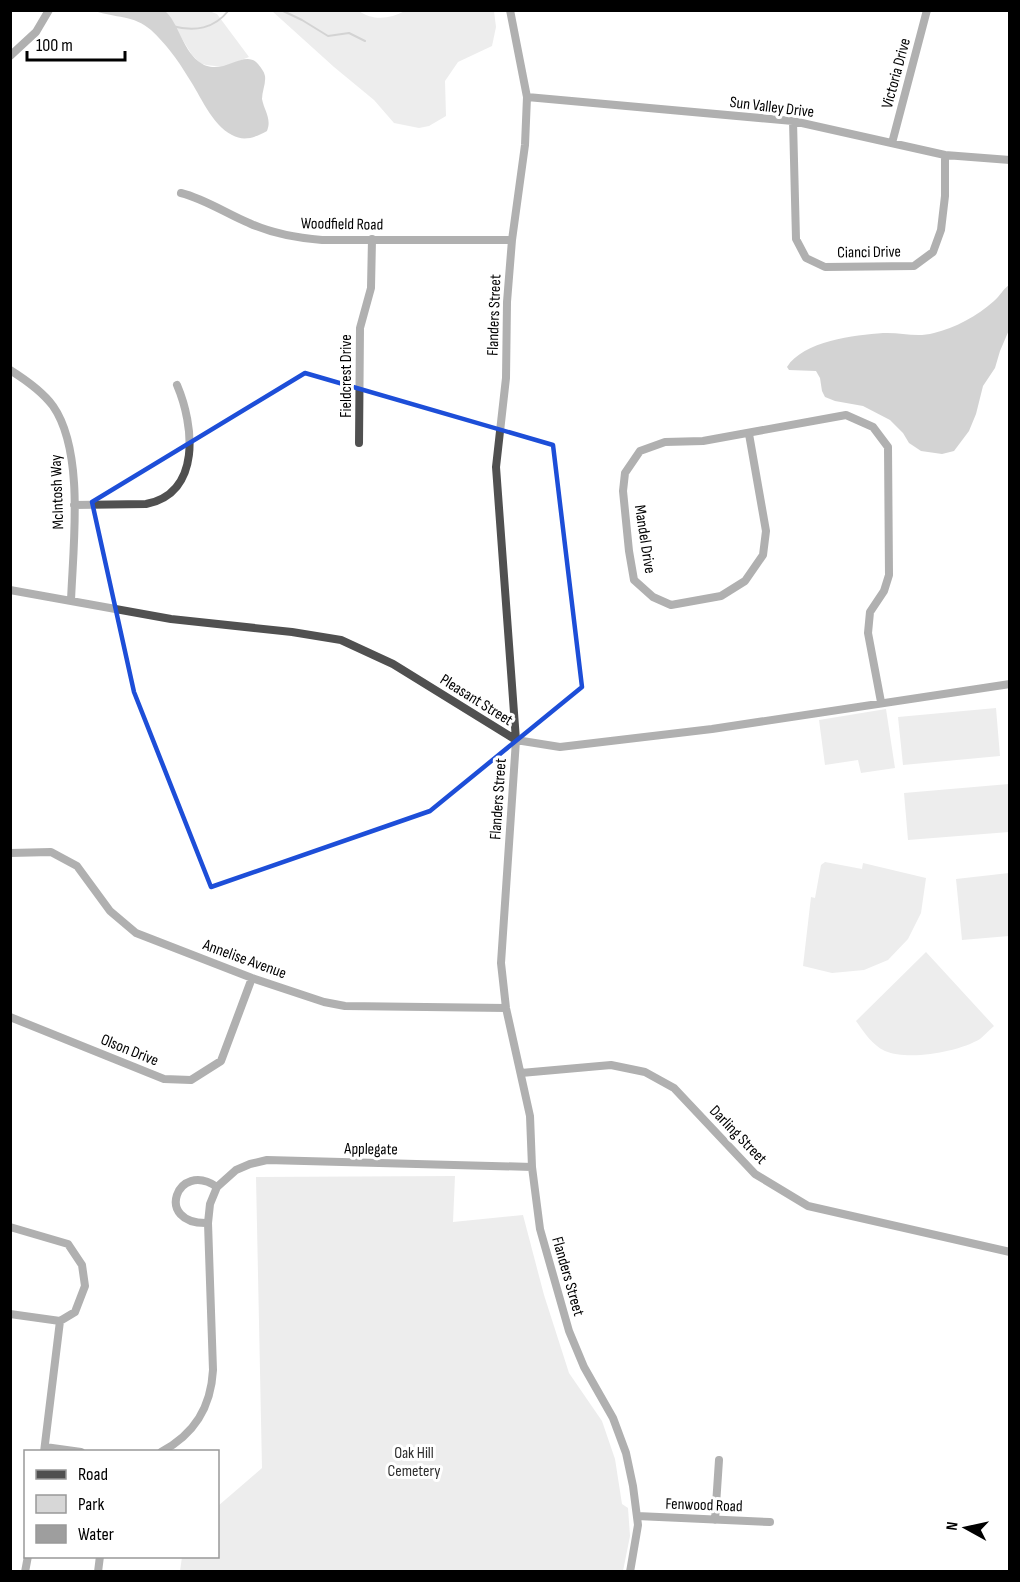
<svg xmlns="http://www.w3.org/2000/svg" width="1020" height="1582" font-family="'Sofia Sans Condensed',sans-serif">
	<style>
		.green { fill: #d7d7d7 }
		.water { fill: #9e9e9e }
		.lines { fill: none; stroke-linecap: round; stroke-linejoin: round }
		.stream { stroke: #9e9e9e; stroke-width: 2 }
		.minor { stroke: #505050; stroke-width: 8 }
		.marked { fill: none; stroke: #1d4ed8; stroke-width: 4.5; stroke-linejoin: round }
		.labels { text-anchor: middle; stroke-width: 6; stroke-linejoin: round; paint-order: stroke }
		.street-label { font-size: 16px; fill: #000; stroke: #fff }
		.park-label { font-size: 16px; fill: #2e2e2e; stroke: #fff }
	</style>
	<rect width="100%" height="100%" fill="#fff"/>
	<path class="green" d="M 165,11 L 209,11 L 217,14 L 249,57 L 224,67 L 206,65 L 200,63 L 192,55 Z
		M 272,11 L 359,11 C 373,21 390,19 405,11 L 494,11 L 496,27 L 492,46 L 458,62 L 445,81 L 446,116 L 429,126 L 419,128 L 394,123 L 374,100 L 334,67 Z
		M 996,708 L 1000,756 L 903,765 L 898,717 Z
		M 886,709 L 895,768 L 861,773 L 858,760 L 825,765 L 819,720 Z
		M 1009,784 L 1009,832 L 908,840 L 904,793 Z
		M 825,862 L 862,869 L 863,863 L 926,878 L 921,913 L 908,939 L 888,960 L 864,970 L 832,973 L 803,966 L 811,897 L 815,898 L 821,865 Z
		M 1009,873 L 1009,936 L 962,940 L 956,879 Z
		M 926,952 L 994,1026 C 989,1030 985,1035 980,1039 C 958,1052 909,1061 885,1051 C 872,1045 864,1032 856,1021 Z
		M 455,1176 L 453,1222 L 523,1215 L 544,1295 L 569,1373 L 602,1421 L 615,1459 L 622,1504 L 628,1508 L 630,1536 L 623,1571 L 180,1571 L 182,1557 L 218,1556 L 218,1506 L 262,1468 L 256,1177 Z"/>
	<path class="water" d="M 95,11 L 165,11 C 178,22 182,48 198,61 C 221,80 244,47 258,64 C 261,68 264,71 265,76 C 266,84 262,91 262,99 C 264,110 272,119 267,131 C 256,137 244,142 232,135 C 211,124 201,96 188,77 C 178,60 165,43 151,30 C 134,15 115,18 95,11 Z
		M 1009,285 L 1009,330 L 1000,351 L 995,368 L 983,386 L 976,414 L 969,431 L 954,451 L 942,454 L 921,451 L 909,443 L 903,433 L 890,420 L 863,406 L 835,401 L 825,397 L 822,391 L 820,378 L 816,371 L 789,370 L 787,367 C 803,341 855,335 883,333 C 901,332 916,338 934,333 C 955,328 977,316 994,301 C 1000,296 1003,289 1009,285 Z"/>
	<g class="lines">
		<path class="stream" d="M 281,10 L 302,20 L 328,36 L 349,33 L 365,41
			M 172,26 C 195,32 214,29 229,10"/>
		<path class="minor" d="M 510,10 L 527,97 L 525,145 L 512,240 L 507,302 L 506,378 L 496,467 L 516,740 L 501,963 L 506,1008 L 530,1116 L 532,1167 L 540,1229 L 569,1331 L 584,1367 L 613,1418 L 626,1453 L 633,1486 L 638,1525 L 630,1572
			M 10,56 L 36,32 L 49,10
			M 527,97 L 793,121 L 945,155 L 1010,160
			M 793,121 L 796,239 L 806,258 L 825,267 L 914,266 L 933,252 L 941,230 L 945,196 L 945,155
			M 892,143 L 927,10
			M 181,193 C 205,199 227,214 249,223 C 273,234 297,238 322,240 L 512,240
			M 10,370 C 26,380 42,391 53,406 C 85,452 73,546 71,601
			M 749,434 L 766,531 L 763,555 L 745,581 L 721,596 L 671,605 L 653,597 L 634,580 L 629,551 L 623,491 L 625,473 L 640,451 L 665,442 L 703,441 L 846,415 L 873,427 L 888,447 L 889,575 L 884,591 L 870,612 L 868,633 L 881,702
			M 359,443 L 360,328 L 371,288 L 372,239
			M 74,505 L 146,504 C 202,493 194,425 177,385
			M 10,590 L 171,619 L 292,632 L 341,640 L 393,664 L 516,740 L 560,747 L 712,729 L 1010,684
			M 10,853 L 51,852 L 77,866 L 110,911 L 136,933 L 252,978 L 324,1002 L 345,1006 L 506,1008
			M 10,1017 L 164,1079 L 191,1080 L 221,1061 L 252,978
			M 521,1073 L 611,1065 L 645,1072 L 674,1088 L 755,1174 L 808,1206 L 1010,1252
			M 208,1223 C 153,1225 177,1159 217,1187
			M 10,1227 L 68,1244 L 82,1265 L 85,1286 L 75,1312 L 60,1321 L 10,1314
			M 45,1447 L 81,1452
			M 44,1452 L 60,1321
			M 161,1452 C 195,1434 211,1407 213,1370 L 208,1223 L 210,1204 L 217,1187 L 236,1170 L 250,1164 L 267,1160 L 532,1167
			M 637,1516 L 770,1522
			M 715,1520 L 719,1460
			M 25,1572 L 28,1556
			M 98,1572 L 100,1556"/>
	</g>
	<path d="M0 0H1020V1582H0ZM 305,373 L 553,445 L 582,687 L 430,811 L 211,887 L 134,692 L 92,502 Z" fill="#fff" fill-opacity=".55" fill-rule="evenodd"/>
	<path class="marked" d="M 305,373 L 553,445 L 582,687 L 430,811 L 211,887 L 134,692 L 92,502 Z"/>
	<g class="labels">
		<g class="street-label">
			<text transform="translate(895 73) rotate(-75)" y="6">Victoria Drive</text>
			<text transform="translate(772 106) rotate(7)" y="6">Sun Valley Drive</text>
			<text transform="translate(342 223) rotate(1)" y="6">Woodfield Road</text>
			<text transform="translate(869 251) rotate(-1)" y="6">Cianci Drive</text>
			<text transform="translate(493 315) rotate(-88)" y="6">Flanders Street</text>
			<text transform="translate(345 376) rotate(-90)" y="6">Fieldcrest Drive</text>
			<text transform="translate(56 492) rotate(-92)" y="6">McIntosh Way</text>
			<text transform="translate(646 539) rotate(81)" y="6">Mandel Drive</text>
			<text transform="translate(477 699) rotate(32)" y="6">Pleasant Street</text>
			<text transform="translate(497 799) rotate(-86)" y="6">Flanders Street</text>
			<text transform="translate(245 958) rotate(20)" y="6">Annelise Avenue</text>
			<text transform="translate(130 1049) rotate(22)" y="6">Olson Drive</text>
			<text transform="translate(739 1134) rotate(46)" y="6">Darling Street</text>
			<text transform="translate(371 1148) rotate(1)" y="6">Applegate</text>
			<text transform="translate(569 1276) rotate(74)" y="6">Flanders Street</text>
			<text transform="translate(704 1504) rotate(2)" y="6">Fenwood Road</text>
		</g>
		<g class="park-label">
			<text x="414" y="1458">Oak Hill<tspan x="414" dy="18">Cemetery</tspan></text>
		</g>
	</g>
	<rect width="1020" height="1582" fill="none" stroke="#000000" stroke-width="24"/>
	<rect x="24" y="1450" width="195" height="108" fill="#ffffff" stroke="#999999" stroke-width="1.5"/>
	<rect x="36" y="1470" width="30" height="9" fill="#505050" stroke="#999999" stroke-width="1.5"/>
	<text x="78" y="1480" font-size="18" fill="#000000">Road</text>
	<rect x="36" y="1495" width="30" height="18" fill="#d7d7d7" stroke="#999999" stroke-width="1.5"/>
	<text x="78" y="1510" font-size="18" fill="#000000">Park</text>
	<rect x="36" y="1525" width="30" height="18" fill="#9e9e9e" stroke="#999999" stroke-width="1.5"/>
	<text x="78" y="1540" font-size="18" fill="#000000">Water</text>
	<g transform="translate(966 1528) rotate(278)" stroke="#ffffff" stroke-width="4.5" paint-order="stroke">
	<path d="M0-4.5L10 22L0 15L-10 22Z" fill="#000000"/>
	<text y="-9" font-size="16" font-weight="bold" text-anchor="middle" fill="#000000">N</text>
	</g>
	<path d="M27 51v9h98v-9" fill="none" stroke="#000000" stroke-width="3"/>
	<text x="36" y="51" font-size="18" fill="#000000" stroke="#ffffff" stroke-width="4.5" paint-order="stroke">100 m</text>
</svg>
